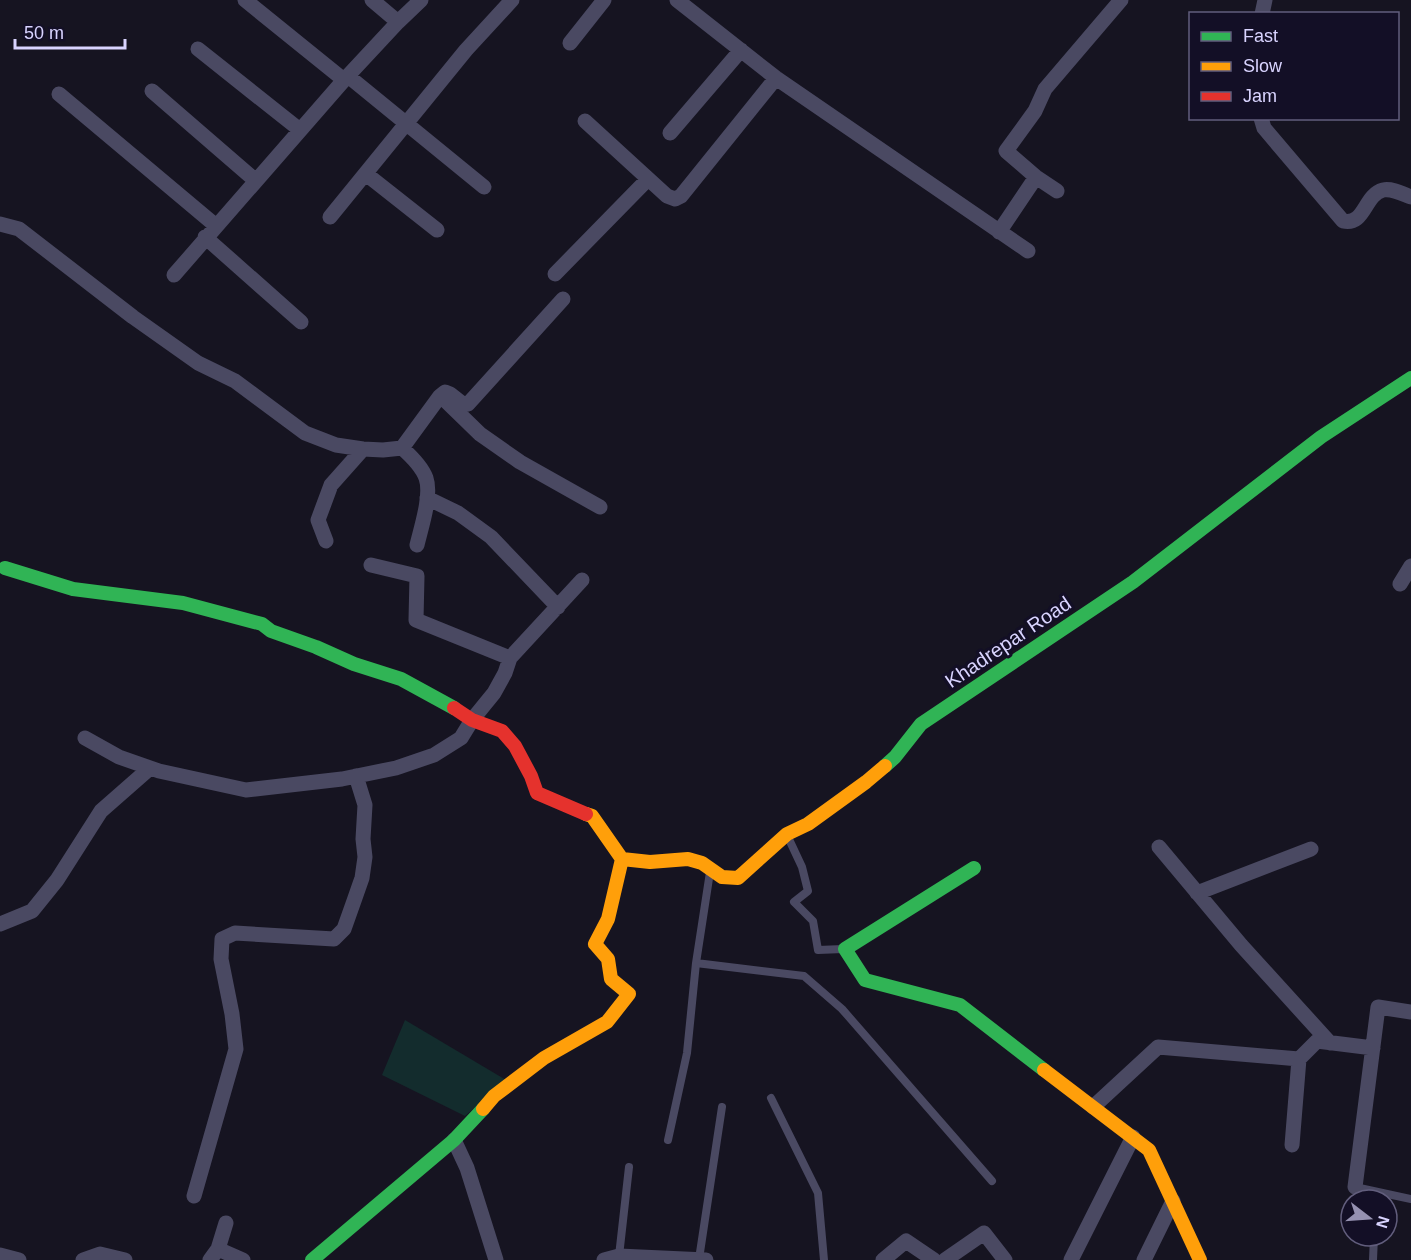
<svg xmlns="http://www.w3.org/2000/svg" width="1411" height="1260" font-family="Helvetica,sans-serif">
	<style>
		.green { fill: #132c2d }
		.lines { fill: none; stroke-linecap: round; stroke-linejoin: round }
		.lane { stroke: #4a4962; stroke-width: 8 }
		.street { stroke: #4a4962; stroke-width: 15 }
		.fast { stroke: #30b455; stroke-width: 14 }
		.slow { stroke: #ff9f0a; stroke-width: 14 }
		.jam { stroke: #e5322d; stroke-width: 14 }
		.labels { text-anchor: middle; stroke-width: 6; stroke-linejoin: round; paint-order: stroke }
		.street-label { font-size: 20px; fill: #d9d4ff; stroke: #130f26 }
	</style>
	<rect width="100%" height="100%" fill="#161421"/>
	<path class="green" d="M 405,1020 L 506,1080 L 465,1116 L 382,1075 Z"/>
	<g class="lines">
		<path class="lane" d="M 787,835 L 802,867 L 808,891 L 794,902 L 813,921 L 818,950 L 843,949
			M 696,963 L 804,976 L 842,1009 L 992,1181
			M 771,1098 L 818,1193 L 824,1260
			M 668,1140 L 687,1053 L 696,963 L 710,872
			M 1355,1187 L 1411,1199
			M 619,1256 L 629,1167
			M 699,1259 L 722,1107
			M 1373,1260 L 1374,1236"/>
		<path class="street" d="M 245,0 L 344,80
			M 372,0 L 398,22
			M 677,0 L 776,78 L 1028,251
			M 1262,14 L 1265,0
			M 570,43 L 604,0
			M 198,49 L 300,130
			M 348,76 L 484,187
			M 152,91 L 256,181
			M 59,94 L 215,225
			M 1261,118 L 1264,128 L 1343,221 C 1365,226 1364,195 1383,190 C 1392,188 1403,194 1411,197
			M 585,121 L 667,196 L 675,199 L 681,196 L 776,78
			M 670,133 L 741,50
			M 366,174 L 437,230
			M 1057,191 L 1036,177 L 1006,151 L 1035,111 L 1045,89 L 1121,0
			M 330,217 L 466,50 L 512,0
			M 0,224 L 19,229 L 133,317 L 198,363 L 235,381 L 305,433 L 336,445 L 363,449 L 383,450 L 402,448 C 411,456 422,467 426,478 C 432,495 421,528 417,545
			M 999,232 L 1036,177
			M 205,237 L 301,322
			M 555,274 L 648,179
			M 174,275 L 344,80 L 398,22 L 421,0
			M 445,400 L 480,434 L 520,462 L 600,507
			M 402,448 L 440,396 L 445,392 L 450,394 L 464,405 L 468,404 L 563,299
			M 427,498 L 458,513 L 491,537 L 558,607
			M 326,541 L 318,520 L 331,485 L 363,449
			M 371,565 L 417,576 L 416,620 L 510,658
			M 1400,584 L 1411,566
			M 85,738 L 119,757 L 159,771 L 246,790 L 342,779 L 396,768 L 434,755 L 461,738 L 472,720 L 494,693 L 505,673 L 510,658 L 582,580
			M 1159,847 L 1241,945 L 1330,1043
			M 1197,893 L 1311,849
			M 0,924 L 32,911 L 57,880 L 101,811 L 150,768
			M 1093,1107 L 1158,1047 L 1299,1059 L 1317,1041 L 1373,1048
			M 454,1140 L 467,1168 L 496,1260
			M 1292,1145 L 1299,1059
			M 1355,1187 L 1378,1007 L 1411,1012
			M 194,1196 L 236,1049 L 232,1014 L 221,959 L 222,939 L 235,933 L 334,939 L 344,929 L 355,898 L 362,878 L 365,857 L 363,839 L 365,805 L 356,776
			M 218,1249 L 243,1260
			M 0,1255 L 19,1260
			M 83,1260 L 100,1254 L 125,1260
			M 210,1260 L 218,1249 L 226,1223
			M 604,1260 L 619,1256 L 706,1260
			M 883,1260 L 906,1241 L 934,1260
			M 945,1260 L 984,1233 L 1005,1260
			M 1071,1260 L 1133,1137
			M 1144,1260 L 1173,1201"/>
		<path class="fast" d="M 5,568 L 73,589 L 183,603 L 262,624 L 271,631 L 316,647 L 354,664 L 401,679 L 454,708
			M 885,766 L 895,757 L 921,724 L 1133,582 L 1321,437 L 1411,378
			M 974,868 L 845,949 L 865,980 L 960,1005 L 1044,1070
			M 312,1260 L 454,1140 L 483,1109"/>
		<path class="slow" d="M 622,859 L 650,862 L 688,859 L 702,863 L 722,877 L 738,878 L 787,834 L 808,824 L 866,782 L 885,766
			M 1044,1070 L 1149,1150 L 1200,1260
			M 483,1109 L 494,1096 L 544,1058 L 607,1022 L 629,994 L 611,979 L 608,959 L 595,944 L 608,919 L 622,859 L 592,816 L 586,814"/>
		<path class="jam" d="M 454,708 L 472,720 L 502,731 L 515,746 L 531,776 L 537,793 L 586,814"/>
	</g>
	<g class="labels">
		<g class="street-label">
			<text transform="translate(1008 642) rotate(-34)" y="7">Khadrepar Road</text>
		</g>
	</g>
	<rect x="1189" y="12" width="210" height="108" fill="#130f26" stroke="#625e7d" stroke-width="1.5"/>
	<rect x="1201" y="32" width="30" height="9" fill="#30b455" stroke="#625e7d" stroke-width="1.5"/>
	<text x="1243" y="42" font-size="18" fill="#d9d4ff">Fast</text>
	<rect x="1201" y="62" width="30" height="9" fill="#ff9f0a" stroke="#625e7d" stroke-width="1.5"/>
	<text x="1243" y="72" font-size="18" fill="#d9d4ff">Slow</text>
	<rect x="1201" y="92" width="30" height="9" fill="#e5322d" stroke="#625e7d" stroke-width="1.5"/>
	<text x="1243" y="102" font-size="18" fill="#d9d4ff">Jam</text>
	<g transform="translate(1369 1218) rotate(107)"><circle r="28" fill="#130f26" stroke="#625e7d" stroke-width="1.5"/>
	<path d="M0-4.5L10 22L0 15L-10 22Z" fill="#9591b1"/>
	<text y="-9" font-size="16" font-weight="bold" text-anchor="middle" fill="#d9d4ff">N</text>
	</g>
	<path d="M15 39v9h110v-9" fill="none" stroke="#d9d4ff" stroke-width="3"/>
	<text x="24" y="39" font-size="18" fill="#d9d4ff" stroke="#130f26" stroke-width="4.5" paint-order="stroke">50 m</text>
</svg>
